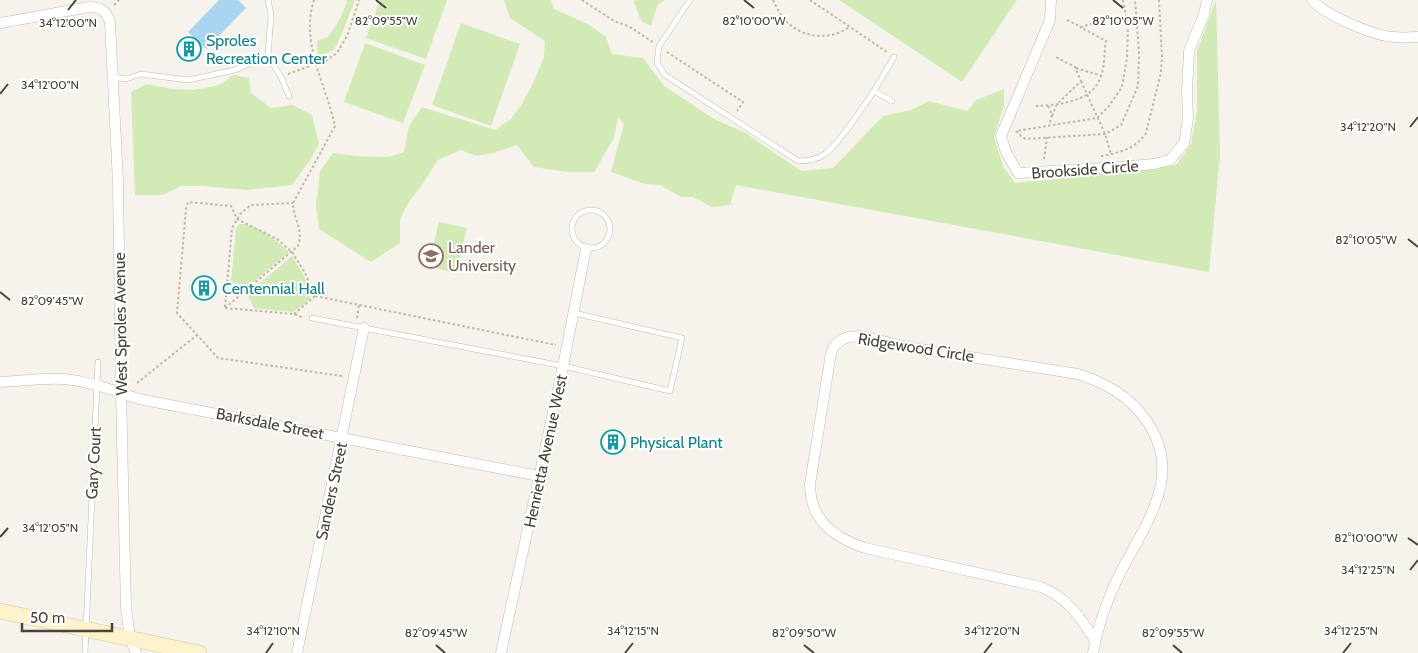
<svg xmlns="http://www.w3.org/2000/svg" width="1418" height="653" font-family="Cabin,sans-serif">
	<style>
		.green { fill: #d2eab5 }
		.water { fill: #a9d4f2 }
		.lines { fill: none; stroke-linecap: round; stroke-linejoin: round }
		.lane-casing { stroke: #c2bbae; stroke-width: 6 }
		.street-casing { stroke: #c2bbae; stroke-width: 11 }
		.secondary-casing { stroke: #d6c79b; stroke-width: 16 }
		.path { stroke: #c4b79f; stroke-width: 2; stroke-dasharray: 2.5 2.5; stroke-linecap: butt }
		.lane { stroke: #fff; stroke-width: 5 }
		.street { stroke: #fff; stroke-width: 10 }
		.secondary { stroke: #fff3cd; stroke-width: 15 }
		.ticks { fill: none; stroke: #4b4439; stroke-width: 2 }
		.labels { text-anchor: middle; stroke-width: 4; stroke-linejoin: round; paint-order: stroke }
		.culture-label { font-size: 16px; fill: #0d838f; stroke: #fff; text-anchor: start }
		.street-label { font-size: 16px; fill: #4b4439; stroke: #fff }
		.education-label { font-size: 16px; fill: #785e54; stroke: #fff; text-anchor: start }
		.ticks-label { font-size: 12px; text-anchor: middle; fill: #4b4439; stroke: #fff; stroke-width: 4; stroke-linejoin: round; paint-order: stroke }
	</style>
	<rect width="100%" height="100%" fill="#f6f3ec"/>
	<path class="green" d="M 345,0 L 355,0 L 343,31 L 334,50 L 318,57 L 317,41 L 328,37 L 340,19 L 347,2 Z
		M 380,0 L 447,0 L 426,59 L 366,38 Z
		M 504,0 L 551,0 L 554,9 L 588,24 L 606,37 L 612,54 L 643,58 L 664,86 L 714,119 L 746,133 L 777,155 L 802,171 L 833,168 L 883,116 L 911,110 L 929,101 L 967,111 L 976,100 L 1004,89 L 1004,105 L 994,137 L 1003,166 L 1015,183 L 1176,165 L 1191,144 L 1197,112 L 1197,51 L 1216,0 L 1220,155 L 1209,272 L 736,185 L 730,205 L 712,207 L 693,197 L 681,197 L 660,185 L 645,184 L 611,172 L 624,124 L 618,117 L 614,138 L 594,172 L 568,172 L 534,167 L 517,145 L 493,153 L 476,156 L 461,150 L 438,160 L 422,185 L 409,202 L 400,219 L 400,243 L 371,262 L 319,229 L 316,205 L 320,171 L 333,153 L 356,156 L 388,157 L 404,152 L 409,126 L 422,107 L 495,130 L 511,119 L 523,102 L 534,81 L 544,57 L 545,41 L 510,18 Z
		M 636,0 L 665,0 L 657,6 L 651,26 L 641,21 L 634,2 Z
		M 839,0 L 1017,0 L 962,82 Z
		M 461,23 L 520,44 L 491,126 L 432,105 Z
		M 365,43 L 425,65 L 403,123 L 344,102 Z
		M 233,75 L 249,78 L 251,93 L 271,108 L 293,105 L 312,115 L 319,143 L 311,159 L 292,185 L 247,190 L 203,186 L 181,186 L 163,195 L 135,195 L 131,92 L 147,84 L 172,89 L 194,90 L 220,85 Z
		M 439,222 L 467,228 L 456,273 L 428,266 Z
		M 239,224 C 257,223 277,241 289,252 L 244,290 L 231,282 L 236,229 Z
		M 292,256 C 296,263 313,288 311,296 C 309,302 298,308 293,312 L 254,308 L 247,294 Z"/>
	<path class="water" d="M 219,0 L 238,0 L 246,8 L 206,49 L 188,32 Z"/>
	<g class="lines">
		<g class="lane-casing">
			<path id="lane" d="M 690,0 L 659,46 L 657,63 L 665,75 L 798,161 C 808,161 817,160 825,154 C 840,143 863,107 874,91 L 892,101
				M 268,56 L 281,77 L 289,96
				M 113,77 L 126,79 L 141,74 L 188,80 L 235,70 L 268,56 L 271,14 L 268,0
				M 874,91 L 894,57
				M572 229a19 19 0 1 1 38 0a19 19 0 1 1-38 0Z
				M 312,318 L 563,366 L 670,391 L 682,338 L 574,313
				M 85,653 L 98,362"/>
		</g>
		<g class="street-casing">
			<path id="street" d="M 1051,0 L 1050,20 L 1001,136 L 1006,152 L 1018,173 L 1120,167 L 1154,164 L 1170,160 L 1184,143 L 1188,119 L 1187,91 L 1189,51 L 1204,14 L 1207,0
				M 1312,0 C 1325,15 1374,36 1394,37 C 1402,38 1410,37 1418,37
				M 0,23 L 89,7 C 101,7 107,11 110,23 L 118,182 L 121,393 L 126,608 L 130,638 L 136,653
				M 0,382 C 21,381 42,378 63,379 C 90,381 114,391 139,399 L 539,476
				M 297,653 L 364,328
				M 501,653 L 563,366 L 586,249
				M 1093,653 C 1097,630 1105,606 1115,584 C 1139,530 1188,480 1146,420 C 1129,396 1106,383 1078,374 L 913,348 L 861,336 L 849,337 L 843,339 L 834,346 L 831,353 L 810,484 C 810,520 833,537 865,548 L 1041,587 C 1069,599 1079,616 1095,640"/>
		</g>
		<g class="secondary-casing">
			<path id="secondary" d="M 0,611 L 199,653"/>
		</g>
		<path class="path" d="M 582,0 L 614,21 L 628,26 L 653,42
			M 773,0 C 777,8 781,17 788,23 C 805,39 832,40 849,27
			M 810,0 L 887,52
			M 1123,0 L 1128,26 L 1127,58 L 1122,87 L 1109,106 L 1097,118 L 1016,131 L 1021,136 L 1026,139 L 1105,134 L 1121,125 L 1138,86 L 1139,53 L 1135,0
			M 114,5 L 119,0
			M 1067,20 L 1081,27 L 1111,18 L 1137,17
			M 667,52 L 743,102 L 737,111
			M 1076,68 L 1102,76
			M 288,74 L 315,64 L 324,62 L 337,53 L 347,36 L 359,0
			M 1081,81 L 1105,134 L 1111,154
			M 1036,106 C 1059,105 1093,102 1101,76 C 1105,66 1104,52 1106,41 L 1080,27
			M 1048,106 L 1052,115 L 1049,126
			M 1052,116 L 1057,104 L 1081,81 L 1075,67 L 1054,56
			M 1101,156 C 1117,154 1137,148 1146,133 L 1161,72 L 1162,57 L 1159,0
			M 1044,159 L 1047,137
			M 225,307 L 232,228 L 241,213 L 251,205 L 293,203
			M 225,308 L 298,246 C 304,230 293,219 293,203 L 335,126 C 326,84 300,44 314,0
			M 225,308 L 294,314 L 304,318
			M 294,314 L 315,296
			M 357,318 L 359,305
			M 342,376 L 218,358 L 177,313 L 186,209 L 188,202 L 231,206 L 237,219 L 277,239 L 292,252 L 305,273 L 315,296 L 556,345
			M 137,383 L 197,335"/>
		<use href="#lane" class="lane"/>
		<use href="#street" class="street"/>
		<use href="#secondary" class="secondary"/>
	</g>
	<path class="ticks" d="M 376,0 L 386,8M 744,0 L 754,8M 1113,0 L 1123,8M 68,10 L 76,0M 0,94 L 8,84M 1410,127 L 1418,117M 1408,239 L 1418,247M 0,292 L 10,300M 0,537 L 8,528M 1408,538 L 1418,545M 1410,570 L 1418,560M 436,645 L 445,653M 804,645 L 814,653M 1173,645 L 1182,653M 266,653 L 273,643M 625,653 L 633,643M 984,653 L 992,643M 1343,653 L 1351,643"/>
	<defs>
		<g id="building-ring" transform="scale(1.25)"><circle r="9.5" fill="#fff" stroke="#0f9aa8" stroke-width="1.5"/><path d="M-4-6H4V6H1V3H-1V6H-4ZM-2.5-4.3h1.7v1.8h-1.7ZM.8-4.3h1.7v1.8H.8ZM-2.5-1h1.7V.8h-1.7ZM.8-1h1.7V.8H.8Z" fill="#0f9aa8"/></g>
		<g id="university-ring" transform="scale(1.25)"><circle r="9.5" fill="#fff" stroke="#8d6e63" stroke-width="1.5"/><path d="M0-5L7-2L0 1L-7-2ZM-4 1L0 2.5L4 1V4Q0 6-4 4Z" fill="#8d6e63"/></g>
	</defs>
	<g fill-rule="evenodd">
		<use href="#building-ring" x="189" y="49"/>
		<use href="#university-ring" x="431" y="256"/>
		<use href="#building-ring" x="204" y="288"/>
		<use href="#building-ring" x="613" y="442"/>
	</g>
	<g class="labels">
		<g class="culture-label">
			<text x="206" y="46">Sproles<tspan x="206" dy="18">Recreation Center</tspan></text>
			<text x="222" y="294">Centennial Hall</text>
			<text x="630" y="448">Physical Plant</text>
		</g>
		<g class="street-label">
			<text transform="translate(1085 169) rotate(-4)" y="6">Brookside Circle</text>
			<text transform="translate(120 324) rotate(-91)" y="6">West Sproles Avenue</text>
			<text transform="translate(916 347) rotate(9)" y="6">Ridgewood Circle</text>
			<text transform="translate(270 423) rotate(11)" y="6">Barksdale Street</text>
			<text transform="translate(545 451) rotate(-78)" y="6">Henrietta Avenue West</text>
			<text transform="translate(93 463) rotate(-87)" y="6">Gary Court</text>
			<text transform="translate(331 491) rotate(-78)" y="6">Sanders Street</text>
		</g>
		<g class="education-label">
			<text x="448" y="253">Lander<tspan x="448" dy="18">University</tspan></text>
		</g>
	</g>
	<g class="ticks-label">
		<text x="1123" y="25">82°10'05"W</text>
		<text x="386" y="25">82°09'55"W</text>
		<text x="754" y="25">82°10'00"W</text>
		<text x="68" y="27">34°12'00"N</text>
		<text x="50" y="89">34°12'00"N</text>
		<text x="1368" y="131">34°12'20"N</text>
		<text x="1366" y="244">82°10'05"W</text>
		<text x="52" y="305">82°09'45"W</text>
		<text x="50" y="532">34°12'05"N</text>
		<text x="1366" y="542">82°10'00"W</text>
		<text x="1368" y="574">34°12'25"N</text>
		<text x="273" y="635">34°12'10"N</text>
		<text x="633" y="635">34°12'15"N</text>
		<text x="992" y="635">34°12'20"N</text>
		<text x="1351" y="635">34°12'25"N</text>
		<text x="436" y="637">82°09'45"W</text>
		<text x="804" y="637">82°09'50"W</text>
		<text x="1173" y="637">82°09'55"W</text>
	</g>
	<path d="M22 623v8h90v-8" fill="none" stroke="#4b4439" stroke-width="2.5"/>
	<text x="30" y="623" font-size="15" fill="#4b4439" stroke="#ffffff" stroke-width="4" paint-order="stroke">50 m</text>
</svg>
